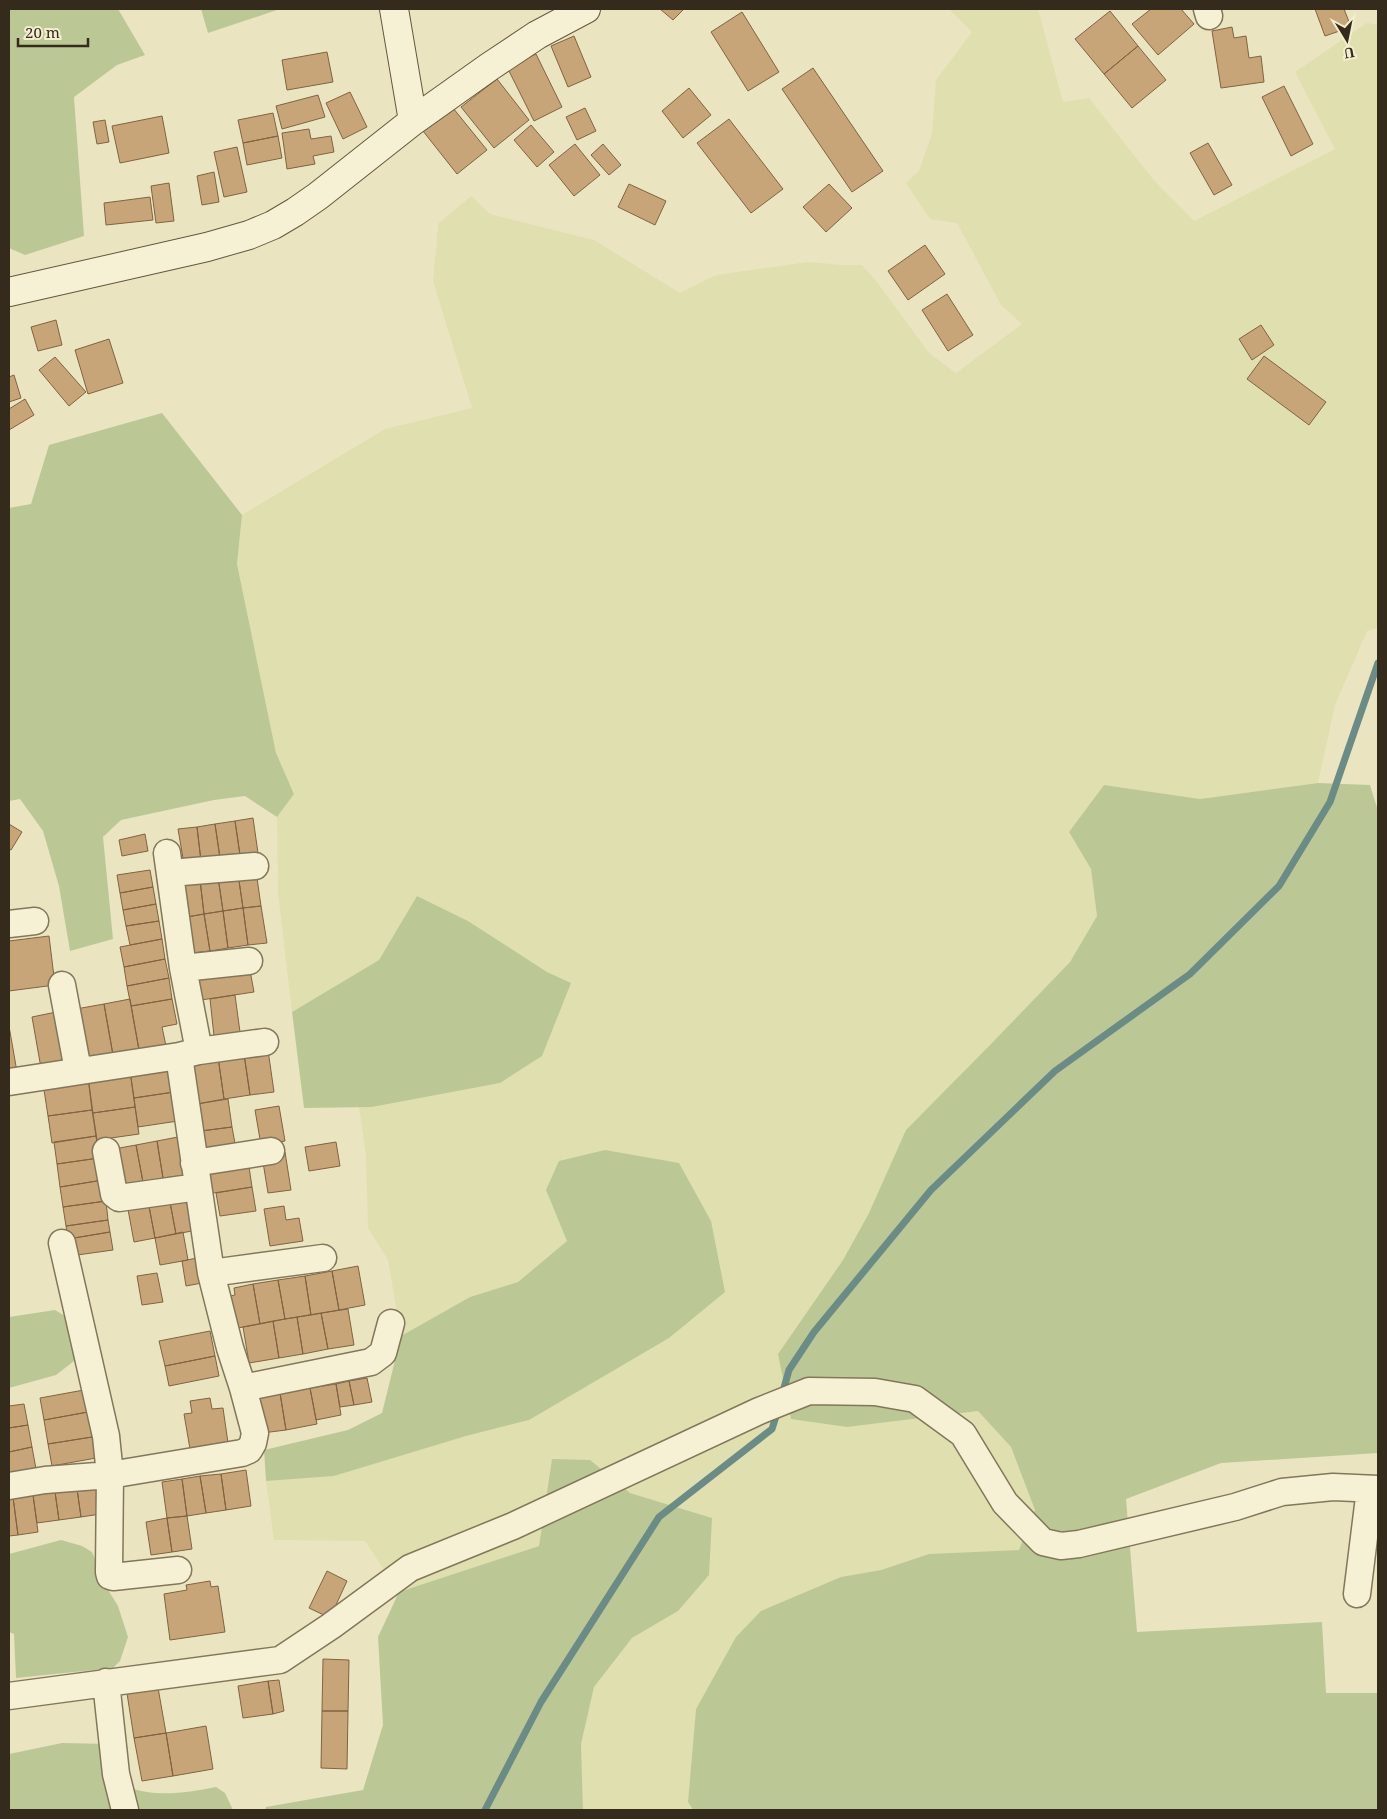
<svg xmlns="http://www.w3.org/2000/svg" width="1387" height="1819" font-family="'Noto Serif',serif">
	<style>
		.farmland { fill: #e0dfaf }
		.green { fill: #bbc896 }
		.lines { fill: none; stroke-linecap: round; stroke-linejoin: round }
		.stream { stroke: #6b8b87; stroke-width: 7 }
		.building { fill: #c7a579; stroke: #816341 }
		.street-casing { stroke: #83765a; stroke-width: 29 }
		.secondary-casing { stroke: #65573d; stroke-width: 30 }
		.street { stroke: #f6f1d4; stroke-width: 26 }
		.secondary { stroke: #f6f1d4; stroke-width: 28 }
	</style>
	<rect width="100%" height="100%" fill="#ebe4c1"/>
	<path class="farmland" d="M 949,9 L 1038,9 L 1063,102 L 1089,98 L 1152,178 L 1194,221 L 1335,149 L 1295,72 L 1367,23 L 1378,25 L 1378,628 L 1367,631 L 1335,705 L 1318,783 L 1200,799 L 1104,785 L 1069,832 L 1091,869 L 1097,916 L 1070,962 L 990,1045 L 869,1213 L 843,1260 L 778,1354 L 847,1427 L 978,1411 L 1011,1447 L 1035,1510 L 1019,1550 L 929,1554 L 881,1570 L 841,1577 L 715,1676 L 696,1709 L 688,1802 L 693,1810 L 583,1810 L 581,1744 L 594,1687 L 632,1638 L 678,1611 L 712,1518 L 630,1493 L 590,1461 L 552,1460 L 539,1546 L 399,1592 L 365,1541 L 274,1540 L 266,1481 L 334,1476 L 466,1436 L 529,1420 L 567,1241 L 518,1282 L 470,1297 L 401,1336 L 388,1260 L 368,1228 L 366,1155 L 359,1107 L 372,1107 L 500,1083 L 571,983 L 547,972 L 468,921 L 417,896 L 379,960 L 292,1012 L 278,892 L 277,817 L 294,794 L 276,753 L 237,564 L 242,515 L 385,429 L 472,408 L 433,281 L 438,224 L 471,196 L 490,214 L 594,240 L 680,293 L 716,275 L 808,262 L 842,265 L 862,265 L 877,282 L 929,353 L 956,373 L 1022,324 L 1001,305 L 957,223 L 930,219 L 906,183 L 919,171 L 932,134 L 936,80 L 972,32 Z"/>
	<path class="green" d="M 9,9 L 118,9 L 145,55 L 117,65 L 74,97 L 84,236 L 25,255 L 9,248 Z
		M 201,9 L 280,9 L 208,33 Z
		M 162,413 L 242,515 L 237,564 L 276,753 L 294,794 L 277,817 L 245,796 L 214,800 L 121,820 L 103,837 L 113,939 L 70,951 L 59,886 L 43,831 L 20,799 L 9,801 L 9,508 L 31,504 L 49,445 Z
		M 1318,783 L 1370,785 L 1378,811 L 1378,1453 L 1221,1463 L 1126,1499 L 1137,1632 L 1322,1622 L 1326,1693 L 1378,1693 L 1378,1810 L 693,1810 L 688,1802 L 696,1709 L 736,1637 L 761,1611 L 841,1577 L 881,1570 L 929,1554 L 1019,1550 L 1035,1510 L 1011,1447 L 978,1411 L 847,1427 L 791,1419 L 778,1354 L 843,1260 L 869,1213 L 906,1130 L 990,1045 L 1070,962 L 1097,916 L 1091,869 L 1069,832 L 1104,785 L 1200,799 Z
		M 417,896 L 468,921 L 547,972 L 571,983 L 542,1056 L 500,1083 L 372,1107 L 304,1108 L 292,1012 L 379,960 Z
		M 605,1150 L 679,1163 L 711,1221 L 725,1292 L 669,1338 L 529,1420 L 466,1436 L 334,1476 L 266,1481 L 264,1450 L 348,1430 L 382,1413 L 401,1336 L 470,1297 L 518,1282 L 567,1241 L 546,1190 L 559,1161 Z
		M 55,1310 L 70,1319 L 75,1340 L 74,1361 L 56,1375 L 9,1388 L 9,1317 Z
		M 552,1459 L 590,1460 L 630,1493 L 712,1518 L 709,1575 L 678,1611 L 632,1638 L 594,1687 L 581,1744 L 583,1810 L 265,1810 L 266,1807 L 363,1790 L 383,1725 L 378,1637 L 399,1592 L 539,1546 Z
		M 61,1540 L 82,1546 L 92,1552 L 107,1588 L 118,1606 L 128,1637 L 120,1661 L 113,1668 L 16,1678 L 14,1634 L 9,1632 L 9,1554 Z
		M 62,1743 L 111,1744 L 125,1786 C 156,1798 184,1793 216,1787 L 225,1793 L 233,1810 L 9,1810 L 9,1754 Z"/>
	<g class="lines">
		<path class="stream" d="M 782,1395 L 789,1370 L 814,1332 L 931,1190 L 1055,1071 L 1190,974 L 1279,886 L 1330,802 L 1378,663
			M 485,1810 L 541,1702 L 659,1517 L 772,1429 L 778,1410"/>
	</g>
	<path class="building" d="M 660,9 L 684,9 L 673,20 Z
		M 1151,9 L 1181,9 L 1194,24 L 1158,55 L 1132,24 Z
		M 1315,9 L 1344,9 L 1351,27 L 1325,36 Z
		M 1110,11 L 1138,46 L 1104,74 L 1075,39 Z
		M 742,12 L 779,72 L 748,91 L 711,32 Z
		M 1232,27 L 1234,38 L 1246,36 L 1249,58 L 1261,56 L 1264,82 L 1221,88 L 1212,31 Z
		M 574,36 L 591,77 L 568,87 L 551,46 Z
		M 1138,46 L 1166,80 L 1132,108 L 1104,74 Z
		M 327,52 L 333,82 L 287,90 L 282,60 Z
		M 536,54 L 562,107 L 534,121 L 507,67 Z
		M 813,68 L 883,171 L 852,192 L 782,89 Z
		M 497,79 L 529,120 L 494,148 L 461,107 Z
		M 1284,86 L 1313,144 L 1291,156 L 1262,97 Z
		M 689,88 L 711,115 L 683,138 L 662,111 Z
		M 350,92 L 367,127 L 343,139 L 326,103 Z
		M 318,95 L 325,117 L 282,129 L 276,106 Z
		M 453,108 L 487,150 L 457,174 L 423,131 Z
		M 585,108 L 596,131 L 577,140 L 566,117 Z
		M 273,113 L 278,136 L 243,143 L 238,120 Z
		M 162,116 L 169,153 L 120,163 L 112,126 Z
		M 729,119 L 783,189 L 751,213 L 697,143 Z
		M 105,120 L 109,142 L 97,144 L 93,122 Z
		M 531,125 L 554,152 L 537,167 L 514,140 Z
		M 309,129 L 311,139 L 331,136 L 334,152 L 313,156 L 315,164 L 287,169 L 282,133 Z
		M 278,136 L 282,158 L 247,165 L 243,143 Z
		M 1208,143 L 1232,185 L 1214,195 L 1190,153 Z
		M 575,144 L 600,175 L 574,196 L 549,165 Z
		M 603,144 L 621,165 L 609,175 L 591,155 Z
		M 237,147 L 247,192 L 224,197 L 214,152 Z
		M 214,172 L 219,202 L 202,205 L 197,176 Z
		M 169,183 L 174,221 L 156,223 L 151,186 Z
		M 629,184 L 666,201 L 655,225 L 618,207 Z
		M 829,184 L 852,208 L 826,232 L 803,207 Z
		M 150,197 L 153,220 L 106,225 L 104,203 Z
		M 925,245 L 945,274 L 908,300 L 888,271 Z
		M 947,294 L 973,335 L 948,351 L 922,310 Z
		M 56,320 L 62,345 L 38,351 L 31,327 Z
		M 1261,325 L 1274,345 L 1252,360 L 1239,339 Z
		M 109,339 L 123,383 L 88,394 L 75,350 Z
		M 1264,356 L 1326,402 L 1309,425 L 1247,379 Z
		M 55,357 L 86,392 L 69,406 L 39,370 Z
		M 14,375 L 21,398 L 9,402 L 9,377 Z
		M 25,399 L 34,415 L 9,430 L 9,409 Z
		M 253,818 L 258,853 L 240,855 L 235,821 Z
		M 235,821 L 240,855 L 220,858 L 215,824 Z
		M 9,824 L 22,832 L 11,850 L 9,849 Z
		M 215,824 L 220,858 L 201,861 L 197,827 Z
		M 197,827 L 201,861 L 184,864 L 178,829 Z
		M 145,834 L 148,851 L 122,856 L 119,840 Z
		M 150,870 L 153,887 L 120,893 L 117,875 Z
		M 256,871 L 261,906 L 243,908 L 238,874 Z
		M 238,874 L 243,908 L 223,911 L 218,877 Z
		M 218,877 L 223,911 L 204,914 L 200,880 Z
		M 200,880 L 204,914 L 187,917 L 181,882 Z
		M 153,887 L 156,904 L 123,910 L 120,893 Z
		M 156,904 L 159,921 L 126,926 L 123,910 Z
		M 261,906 L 267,943 L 248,945 L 243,908 Z
		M 243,908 L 248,945 L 228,948 L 223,911 Z
		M 223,911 L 228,948 L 210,951 L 204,914 Z
		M 204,914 L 210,951 L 192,953 L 187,917 Z
		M 159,921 L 162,939 L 130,945 L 126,926 Z
		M 49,936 L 55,985 L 9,991 L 9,941 Z
		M 162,939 L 165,959 L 124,967 L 120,947 Z
		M 165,959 L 169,978 L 127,986 L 124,967 Z
		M 249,965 L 254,992 L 201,1000 L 197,972 Z
		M 169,978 L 172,999 L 131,1006 L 127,986 Z
		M 235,995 L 240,1032 L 214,1036 L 210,999 Z
		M 130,999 L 139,1050 L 113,1055 L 104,1004 Z
		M 172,999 L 177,1024 L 162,1027 L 166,1046 L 139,1050 L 131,1006 Z
		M 104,1004 L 113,1055 L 85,1060 L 76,1009 Z
		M 61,1011 L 70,1063 L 41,1068 L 32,1017 Z
		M 9,1026 L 17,1072 L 9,1073 Z
		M 268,1050 L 274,1092 L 250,1095 L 244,1054 Z
		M 244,1054 L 250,1095 L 224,1099 L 218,1057 Z
		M 218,1057 L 224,1099 L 197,1104 L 188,1062 Z
		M 171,1065 L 174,1092 L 134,1098 L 130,1071 Z
		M 130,1071 L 135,1107 L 93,1113 L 88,1077 Z
		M 88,1077 L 92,1110 L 48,1116 L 43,1083 Z
		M 174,1092 L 178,1121 L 138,1127 L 134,1098 Z
		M 228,1099 L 232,1127 L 201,1131 L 197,1104 Z
		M 279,1106 L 285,1141 L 261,1145 L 255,1110 Z
		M 135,1107 L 139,1134 L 97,1140 L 93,1113 Z
		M 92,1110 L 96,1136 L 52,1143 L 48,1116 Z
		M 232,1127 L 236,1149 L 204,1154 L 201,1131 Z
		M 96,1136 L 99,1158 L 57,1164 L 54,1142 Z
		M 178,1137 L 185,1175 L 163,1178 L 157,1141 Z
		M 157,1141 L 163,1178 L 143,1182 L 136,1145 Z
		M 336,1142 L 340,1166 L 309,1171 L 305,1147 Z
		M 136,1145 L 143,1182 L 121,1186 L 114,1149 Z
		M 285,1152 L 291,1190 L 268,1193 L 262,1156 Z
		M 99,1158 L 103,1180 L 60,1187 L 57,1164 Z
		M 248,1160 L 252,1187 L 207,1194 L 203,1167 Z
		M 103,1180 L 106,1201 L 63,1207 L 60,1187 Z
		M 252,1187 L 256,1211 L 220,1216 L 216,1193 Z
		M 191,1193 L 197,1230 L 176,1234 L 169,1197 Z
		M 169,1197 L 176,1234 L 155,1238 L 148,1201 Z
		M 106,1201 L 108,1220 L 66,1226 L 63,1207 Z
		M 148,1201 L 155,1238 L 134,1242 L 127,1204 Z
		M 284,1206 L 286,1220 L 299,1218 L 303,1241 L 270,1246 L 264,1209 Z
		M 108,1220 L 110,1232 L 68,1239 L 66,1226 Z
		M 110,1232 L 113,1250 L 70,1256 L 68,1239 Z
		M 183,1232 L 188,1260 L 160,1265 L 155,1238 Z
		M 197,1258 L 202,1283 L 186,1286 L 182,1261 Z
		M 358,1266 L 365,1305 L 339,1310 L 332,1271 Z
		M 332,1271 L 339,1310 L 311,1315 L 305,1276 Z
		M 157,1273 L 163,1302 L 142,1305 L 137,1276 Z
		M 305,1276 L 311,1315 L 285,1319 L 278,1280 Z
		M 278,1280 L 285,1319 L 260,1324 L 253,1284 Z
		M 253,1284 L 260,1324 L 232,1329 L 226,1297 L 235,1295 L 234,1288 Z
		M 348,1309 L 354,1345 L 328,1349 L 321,1313 Z
		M 321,1313 L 328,1349 L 303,1354 L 297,1317 Z
		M 297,1317 L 303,1354 L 279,1358 L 273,1321 Z
		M 273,1321 L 279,1358 L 249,1363 L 243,1327 Z
		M 210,1331 L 215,1356 L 165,1366 L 159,1341 Z
		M 215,1356 L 219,1376 L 169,1386 L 165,1366 Z
		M 367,1378 L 372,1402 L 354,1405 L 349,1381 Z
		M 349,1381 L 354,1405 L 340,1407 L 336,1384 Z
		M 336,1384 L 341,1415 L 316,1420 L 310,1388 Z
		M 310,1388 L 317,1424 L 286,1430 L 280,1393 Z
		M 84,1390 L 88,1412 L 44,1420 L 40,1398 Z
		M 280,1393 L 286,1430 L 262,1433 L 256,1397 Z
		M 210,1398 L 212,1409 L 223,1408 L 228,1443 L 190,1449 L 184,1414 L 192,1413 L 190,1401 Z
		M 24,1404 L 28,1425 L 9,1428 L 9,1406 Z
		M 88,1412 L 92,1437 L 48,1444 L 44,1420 Z
		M 28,1425 L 32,1447 L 9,1452 L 9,1428 Z
		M 92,1437 L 96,1458 L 52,1466 L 48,1444 Z
		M 32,1447 L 36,1469 L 9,1473 L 9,1452 Z
		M 246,1470 L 251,1506 L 226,1510 L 221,1474 Z
		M 221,1474 L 226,1510 L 206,1513 L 200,1476 Z
		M 200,1476 L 206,1513 L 187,1516 L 182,1479 Z
		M 182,1479 L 187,1516 L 167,1518 L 162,1482 Z
		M 103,1485 L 107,1513 L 81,1517 L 77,1489 Z
		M 77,1489 L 81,1517 L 59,1520 L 55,1492 Z
		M 55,1492 L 59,1520 L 37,1523 L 33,1495 Z
		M 33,1495 L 38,1532 L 18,1535 L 13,1497 Z
		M 13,1497 L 18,1535 L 9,1536 L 9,1498 Z
		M 187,1516 L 192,1549 L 172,1552 L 167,1518 Z
		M 167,1518 L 172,1552 L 151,1555 L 146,1522 Z
		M 327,1571 L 347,1581 L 330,1618 L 309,1608 Z
		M 210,1581 L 211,1587 L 218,1586 L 225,1632 L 170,1640 L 164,1594 L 187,1590 L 186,1585 Z
		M 323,1659 L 349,1660 L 348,1711 L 322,1711 Z
		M 279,1680 L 284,1711 L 273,1714 L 268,1681 Z
		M 268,1681 L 273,1714 L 243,1718 L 238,1686 Z
		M 157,1682 L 166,1733 L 134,1738 L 126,1687 Z
		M 322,1711 L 348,1711 L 347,1769 L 321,1768 Z
		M 206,1726 L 213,1769 L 173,1776 L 166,1733 Z
		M 166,1733 L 173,1776 L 142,1781 L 134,1738 Z"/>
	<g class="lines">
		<g class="street-casing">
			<path id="street" d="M 1207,9 L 1209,16
				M 167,853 L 183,968 L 199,1051 L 179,1056
				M 170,873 L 255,866
				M 9,924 L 35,921
				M 183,968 L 249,961
				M 62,985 L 78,1070
				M 199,1051 L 265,1042
				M 9,1082 L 179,1056 L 211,1273 L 230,1348 L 243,1388 L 255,1433 L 253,1443 L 249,1450 L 242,1453 L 110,1475 L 45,1480 L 9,1486
				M 106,1151 L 114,1194 L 119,1198 L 198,1187
				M 194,1163 L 271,1151
				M 62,1243 L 106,1436 L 110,1475 L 109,1572 L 110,1576 L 113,1577 L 178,1570
				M 211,1273 L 323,1258
				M 243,1388 L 371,1362 L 383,1353 L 391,1323
				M 1357,1594 L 1370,1489
				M 106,1682 L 116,1774 L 125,1810
				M 9,1696 L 280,1660 L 331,1626 L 410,1568 L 513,1526 L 759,1411 L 809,1391 L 875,1392 L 915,1399 L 963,1434 L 1005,1503 L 1043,1542 L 1061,1546 L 1079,1544 L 1235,1507 L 1282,1492 L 1333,1487 L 1378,1489"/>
		</g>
		<g class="secondary-casing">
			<path id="secondary" d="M 394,9 L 413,121
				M 9,292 L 207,247 L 249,235 L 273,225 L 295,212 L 318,196 L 413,121 L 489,67 L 537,35 L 586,9"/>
		</g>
		<use href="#street" class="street"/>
		<use href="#secondary" class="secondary"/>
	</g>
	<rect width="1387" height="1819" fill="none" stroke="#342b1d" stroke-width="20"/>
	<g transform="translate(1347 40) rotate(170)" stroke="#f3eed0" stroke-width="4" paint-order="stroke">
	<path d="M0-4L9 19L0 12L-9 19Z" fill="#342b1d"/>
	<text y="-8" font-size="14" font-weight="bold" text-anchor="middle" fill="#342b1d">U</text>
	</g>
	<path d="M18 38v8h70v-8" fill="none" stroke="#342b1d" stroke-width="2.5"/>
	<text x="25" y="38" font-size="15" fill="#342b1d" stroke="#f3eed0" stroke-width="4" paint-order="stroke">20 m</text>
</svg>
